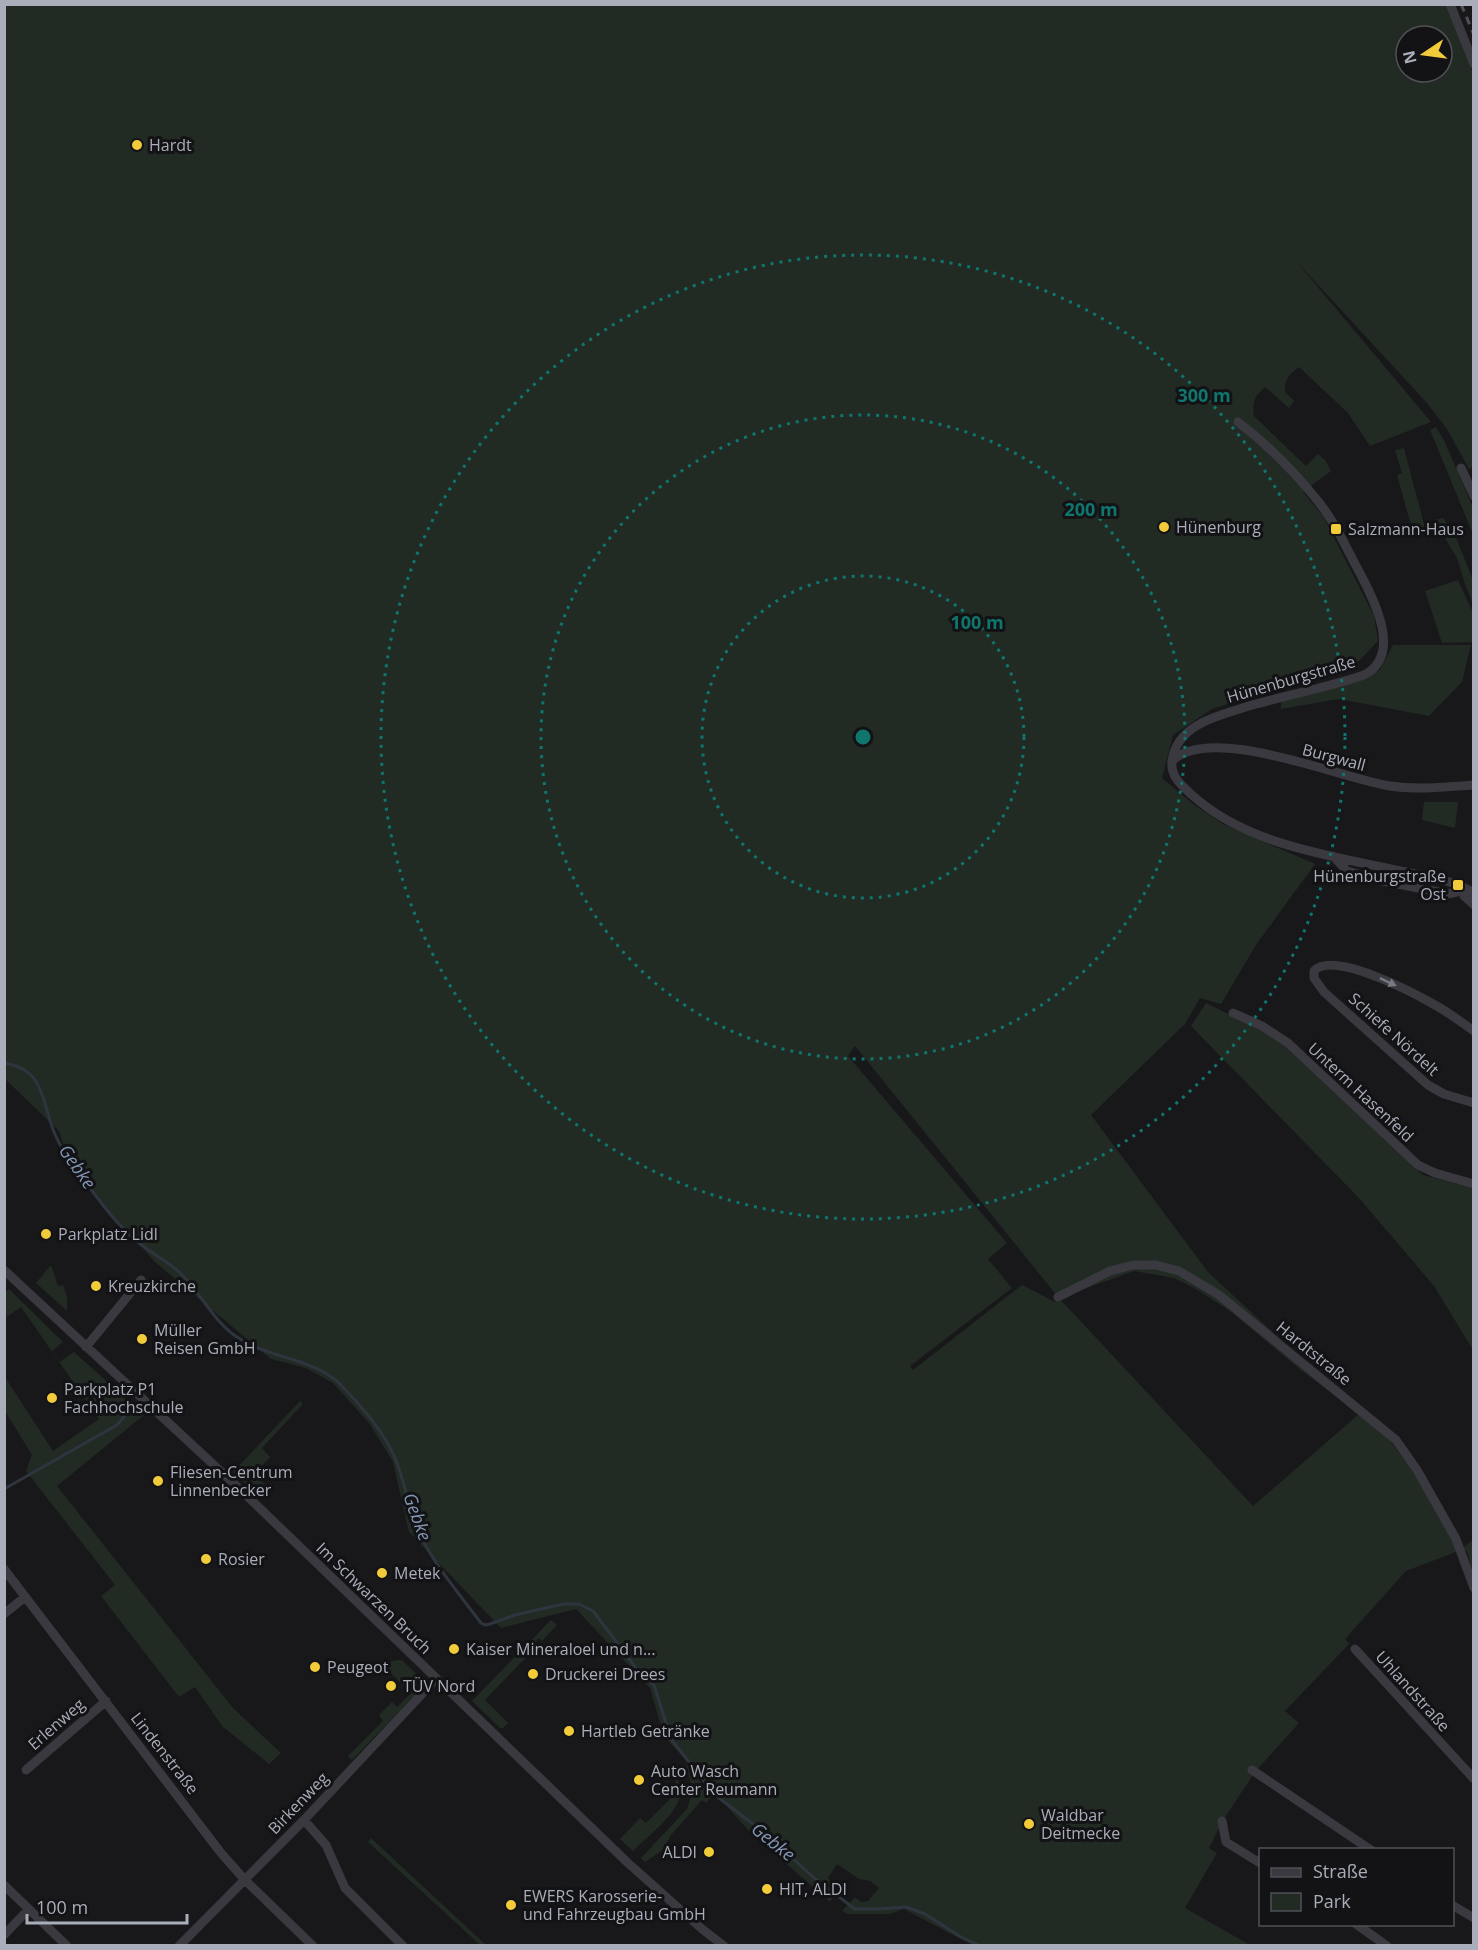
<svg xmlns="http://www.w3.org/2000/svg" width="1478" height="1950" font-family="'Open Sans',sans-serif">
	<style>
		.green { fill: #222a24; fill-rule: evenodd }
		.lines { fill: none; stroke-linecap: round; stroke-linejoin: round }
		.stream { stroke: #2e353e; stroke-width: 3 }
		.street { stroke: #39393f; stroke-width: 9 }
		.rail { stroke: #505158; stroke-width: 3; stroke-dasharray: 8 6; stroke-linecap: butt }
		.oneway { fill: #777983 }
		.ring { fill: none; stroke: #0f766e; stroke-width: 3; stroke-dasharray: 3 6 }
		.poi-dot { fill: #f1cb39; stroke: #131315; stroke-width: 2 }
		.labels { text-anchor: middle; stroke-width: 6; stroke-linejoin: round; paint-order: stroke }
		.poi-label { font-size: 16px; fill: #aaadba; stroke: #131315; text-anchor: start }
		.street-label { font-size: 16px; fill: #aaadba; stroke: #131315 }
		.water-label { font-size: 18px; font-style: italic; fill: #8296b4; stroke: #131315 }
		.centre { fill: #0f766e; stroke: #131315; stroke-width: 3 }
		.ring-label { font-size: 18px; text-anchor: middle; font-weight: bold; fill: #0f766e; stroke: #131315; stroke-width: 6; stroke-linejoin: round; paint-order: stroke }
	</style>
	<rect width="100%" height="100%" fill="#18181a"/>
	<path class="green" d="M 5,5 L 1447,5 L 1473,73 L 1473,467 L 1469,469 L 1447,429 L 1427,403 L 1296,261 L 1431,422 L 1370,446 L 1348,413 L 1299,367 C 1289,375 1284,379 1285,392 L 1294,401 L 1289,408 L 1265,387 C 1254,397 1252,402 1254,416 L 1306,466 L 1318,454 L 1326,461 L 1331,471 L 1303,492 L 1323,516 L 1374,616 L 1378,641 L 1357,663 L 1212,709 L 1173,735 L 1162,778 L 1193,804 L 1223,824 L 1315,864 L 1256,945 L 1221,1004 L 1200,998 L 1185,1024 L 1091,1115 L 1208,1272 L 1391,1442 L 1409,1466 L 1461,1549 L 1473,1540 L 1473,1574 L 1467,1551 L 1461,1550 L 1406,1571 L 1345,1639 L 1349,1644 L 1285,1711 L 1299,1723 L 1255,1772 L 1223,1820 L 1209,1848 L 1217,1853 L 1185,1908 L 1250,1945 L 972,1945 L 904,1909 L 890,1914 L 848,1914 L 842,1911 L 855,1897 L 861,1902 L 868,1901 L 879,1888 L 870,1881 L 859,1879 L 837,1864 L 828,1878 L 837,1892 L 830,1902 L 749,1831 L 664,1736 L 650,1688 L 576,1609 L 501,1628 L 409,1532 L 393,1462 L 369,1423 L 333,1383 L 306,1368 L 271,1359 L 155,1262 L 71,1168 L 59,1131 L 5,1079 ZM 1406,36 L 1442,36 L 1442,72 L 1406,72 ZM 855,1046 L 1058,1297 L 1055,1302 L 1022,1285 L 913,1370 L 910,1366 L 1012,1288 L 988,1259 L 1007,1243 L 848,1056 ZM 1134,1271 L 1174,1278 L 1196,1289 L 1230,1311 L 1301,1370 L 1359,1414 L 1253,1506 L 1059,1298 Z
		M 1436,427 L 1444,440 L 1473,508 L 1473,534 L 1430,430 Z
		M 1404,448 L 1426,532 L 1414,536 L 1397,475 L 1402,473 L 1395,450 Z
		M 1443,518 L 1453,530 L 1473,580 L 1473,604 L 1465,584 L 1457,558 L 1442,533 L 1436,533 L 1435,520 Z
		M 1458,580 L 1473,613 L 1473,642 L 1442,643 L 1425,591 Z
		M 1393,645 L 1471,645 L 1462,682 L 1429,716 L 1339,699 L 1281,709 L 1281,699 L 1366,679 L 1380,670 Z
		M 1424,802 L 1458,802 L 1455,828 L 1422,820 Z
		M 1206,1003 L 1275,1037 L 1423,1175 L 1473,1188 L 1473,1350 L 1434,1286 L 1359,1198 L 1191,1026 Z
		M 51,1265 L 58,1286 L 63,1285 L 67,1297 L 67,1311 L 36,1283 Z
		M 9,1289 L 63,1342 L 52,1351 L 60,1362 L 74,1352 L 144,1415 L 57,1486 L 233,1708 L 281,1753 L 269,1764 L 222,1726 L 195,1687 L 179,1697 L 101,1596 L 115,1585 L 26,1471 L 32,1455 L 5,1411 L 5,1377 L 53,1451 L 99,1419 L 21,1307 L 5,1318 L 7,1314 L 5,1311 L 5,1293 Z
		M 300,1401 L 303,1404 L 262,1448 L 270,1457 L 254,1474 L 266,1485 L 258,1495 L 233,1472 Z
		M 551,1620 L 557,1625 L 542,1641 L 539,1638 L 533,1645 L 535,1648 L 485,1700 L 508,1723 L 503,1728 L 500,1728 L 472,1701 Z
		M 398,1660 L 402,1660 L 424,1682 L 422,1688 L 352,1760 L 348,1756 L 383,1721 L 379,1715 L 392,1702 L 397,1707 L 411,1693 L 384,1666 L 389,1662 Z
		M 685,1763 L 712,1796 L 706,1803 L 702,1800 L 671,1835 L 663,1850 L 645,1862 L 641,1858 L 687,1809 L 693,1790 Z
		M 677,1779 C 694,1803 649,1835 633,1851 L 620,1839 L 640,1818 L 646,1823 L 675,1794 L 670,1788 Z
		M 371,1838 L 486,1945 L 480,1945 L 368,1842 Z"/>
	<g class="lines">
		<path class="stream" d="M 4,1063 C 43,1069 42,1098 52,1127 C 61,1151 77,1173 93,1192 C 106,1210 122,1229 139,1243 C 151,1253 167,1261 179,1272 C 201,1292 214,1324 240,1339 C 270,1358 314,1359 339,1383 C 361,1406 386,1433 397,1463 C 406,1487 410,1514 421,1537 C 437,1568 460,1595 481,1623 L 485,1625 L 490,1624 L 515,1615 L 563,1604 L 579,1604 L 593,1611 L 639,1672 L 654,1685 L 671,1739 L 715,1795 L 766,1834 L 814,1878 L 855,1909 L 879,1909 L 906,1907 L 925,1914 L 961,1937 L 981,1946
			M 4,1489 L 117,1425 L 129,1411"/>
		<path class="street" d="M 1450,4 L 1474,64
			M 1238,422 C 1268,445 1294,471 1317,500 C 1332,518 1342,539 1353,560 C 1368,589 1407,653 1364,675 C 1326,688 1287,695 1249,706 C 1231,712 1213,716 1198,725 C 1184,733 1174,745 1172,761 C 1170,776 1182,786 1192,795 C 1247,845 1329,855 1400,871 C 1424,876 1452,879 1474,893
			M 1461,468 L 1474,496
			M 1172,761 C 1211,723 1340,778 1390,786 C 1417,790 1447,787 1474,785
			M 1333,856 L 1347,871 L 1383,881 L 1448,894 L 1457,892 L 1463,887
			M 1463,887 L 1464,896 L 1474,905
			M 1233,1013 L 1262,1026 L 1288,1043 L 1418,1165 L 1435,1173 L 1474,1184
			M 1474,1031 C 1461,1022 1448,1012 1435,1005 C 1414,993 1333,950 1314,971 L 1314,978 L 1324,992 L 1428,1085 L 1444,1094 L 1474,1103
			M 4,1270 L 244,1493 L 628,1863 L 702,1929 L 724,1946
			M 1058,1297 L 1110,1271 L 1133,1265 L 1156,1265 L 1179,1271 L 1219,1295 L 1396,1440 L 1417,1470 L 1456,1539 L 1474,1588
			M 86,1347 L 141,1280
			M 4,1569 L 221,1853 L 244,1879 L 313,1946
			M 4,1614 L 25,1597
			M 1355,1649 L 1474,1779
			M 26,1770 L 106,1701
			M 1252,1770 L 1371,1850
			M 304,1820 L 326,1845 L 345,1888 L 403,1946
			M 1222,1821 L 1226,1842 L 1260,1863
			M 4,1885 L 67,1946
			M 1452,1905 L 1474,1918
			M 1356,1924 L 1387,1946
			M 4,1935 L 29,1909
			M 179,1946 L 304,1820 L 436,1679"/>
		<path class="rail" d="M 1461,4 L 1474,35"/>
	</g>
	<defs><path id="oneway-solid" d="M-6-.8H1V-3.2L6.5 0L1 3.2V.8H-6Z" transform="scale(1.5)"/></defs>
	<use class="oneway" href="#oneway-solid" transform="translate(1388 982) rotate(25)"/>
	<g class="ring">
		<circle cx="863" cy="737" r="161"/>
		<circle cx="863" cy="737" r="322"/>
		<circle cx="863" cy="737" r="482"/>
	</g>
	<g class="poi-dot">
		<circle cx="137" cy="145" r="6"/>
		<circle cx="1164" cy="527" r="6"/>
		<rect x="1330" y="523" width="12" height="12" rx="3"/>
		<rect x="1452" y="879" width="12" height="12" rx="3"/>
		<circle cx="46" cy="1234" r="6"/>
		<circle cx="96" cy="1286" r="6"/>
		<circle cx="142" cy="1339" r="6"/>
		<circle cx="52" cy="1398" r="6"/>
		<circle cx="158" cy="1481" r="6"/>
		<circle cx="206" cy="1559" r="6"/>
		<circle cx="382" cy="1573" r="6"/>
		<circle cx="454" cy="1649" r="6"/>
		<circle cx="315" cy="1667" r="6"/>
		<circle cx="533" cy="1674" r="6"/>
		<circle cx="391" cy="1686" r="6"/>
		<circle cx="569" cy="1731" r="6"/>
		<circle cx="639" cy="1780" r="6"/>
		<circle cx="1029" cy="1824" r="6"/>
		<circle cx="709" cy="1852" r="6"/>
		<circle cx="767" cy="1889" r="6"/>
		<circle cx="511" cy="1905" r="6"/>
	</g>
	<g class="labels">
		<g class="poi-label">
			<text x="149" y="151">Hardt</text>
			<text x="1176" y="533">Hünenburg</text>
			<text x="1348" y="535">Salzmann-Haus</text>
			<text x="1446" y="882" text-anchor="end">Hünenburgstraße<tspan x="1446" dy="18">Ost</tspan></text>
			<text x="58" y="1240">Parkplatz Lidl</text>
			<text x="108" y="1292">Kreuzkirche</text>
			<text x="154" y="1336">Müller<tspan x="154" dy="18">Reisen GmbH</tspan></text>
			<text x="64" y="1395">Parkplatz P1<tspan x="64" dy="18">Fachhochschule</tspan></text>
			<text x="170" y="1478">Fliesen-Centrum<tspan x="170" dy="18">Linnenbecker</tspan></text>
			<text x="218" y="1565">Rosier</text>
			<text x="394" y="1579">Metek</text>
			<text x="466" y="1655">Kaiser Mineraloel und n...</text>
			<text x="327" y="1673">Peugeot</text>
			<text x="545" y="1680">Druckerei Drees</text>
			<text x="403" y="1692">TÜV Nord</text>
			<text x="581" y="1737">Hartleb Getränke</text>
			<text x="651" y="1777">Auto Wasch<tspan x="651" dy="18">Center Reumann</tspan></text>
			<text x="1041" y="1821">Waldbar<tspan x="1041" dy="18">Deitmecke</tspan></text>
			<text x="697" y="1858" text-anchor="end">ALDI</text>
			<text x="779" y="1895">HIT, ALDI</text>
			<text x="523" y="1902">EWERS Karosserie-<tspan x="523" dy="18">und Fahrzeugbau GmbH</tspan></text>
		</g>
		<g class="street-label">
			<text transform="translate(1291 679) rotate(-16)" y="6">Hünenburgstraße</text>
			<text transform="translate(1334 757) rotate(15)" y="6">Burgwall</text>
			<text transform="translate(1394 1034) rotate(42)" y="6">Schiefe Nördelt</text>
			<text transform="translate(1361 1092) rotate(43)" y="6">Unterm Hasenfeld</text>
			<text transform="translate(1314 1353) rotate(39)" y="6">Hardtstraße</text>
			<text transform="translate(374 1598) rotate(44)" y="6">Im Schwarzen Bruch</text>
			<text transform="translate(1413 1691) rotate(48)" y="6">Uhlandstraße</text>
			<text transform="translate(56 1724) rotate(-41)" y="6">Erlenweg</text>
			<text transform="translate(165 1753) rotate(52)" y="6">Lindenstraße</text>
			<text transform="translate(298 1803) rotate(-46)" y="6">Birkenweg</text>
		</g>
		<g class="water-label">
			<text transform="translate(77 1167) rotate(55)" y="6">Gebke</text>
			<text transform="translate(417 1517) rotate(70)" y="6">Gebke</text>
			<text transform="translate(773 1842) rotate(39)" y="6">Gebke</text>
		</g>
	</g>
	<circle cx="863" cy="737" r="9" class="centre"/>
	<g class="ring-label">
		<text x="1204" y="402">300 m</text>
		<text x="1091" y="516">200 m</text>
		<text x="977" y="629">100 m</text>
	</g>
	<rect width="1478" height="1950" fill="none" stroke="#aaadba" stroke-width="12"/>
	<rect x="1259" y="1848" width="195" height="78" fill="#131315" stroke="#4f5157" stroke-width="1.5"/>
	<rect x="1271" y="1868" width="30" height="9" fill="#39393f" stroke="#4f5157" stroke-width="1.5"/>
	<text x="1313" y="1878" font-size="18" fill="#aaadba">Straße</text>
	<rect x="1271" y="1893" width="30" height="18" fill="#222a24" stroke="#4f5157" stroke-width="1.5"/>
	<text x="1313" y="1908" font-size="18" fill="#aaadba">Park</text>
	<g transform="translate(1424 54) rotate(257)"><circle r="28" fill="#131315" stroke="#4f5157" stroke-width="1.5"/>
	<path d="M0-4.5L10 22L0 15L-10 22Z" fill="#f1cb39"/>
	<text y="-9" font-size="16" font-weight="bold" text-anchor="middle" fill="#aaadba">N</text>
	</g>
	<path d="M27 1914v9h160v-9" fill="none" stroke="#aaadba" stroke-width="3"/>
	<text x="36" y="1914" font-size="18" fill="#aaadba" stroke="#131315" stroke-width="4.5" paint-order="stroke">100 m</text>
</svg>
